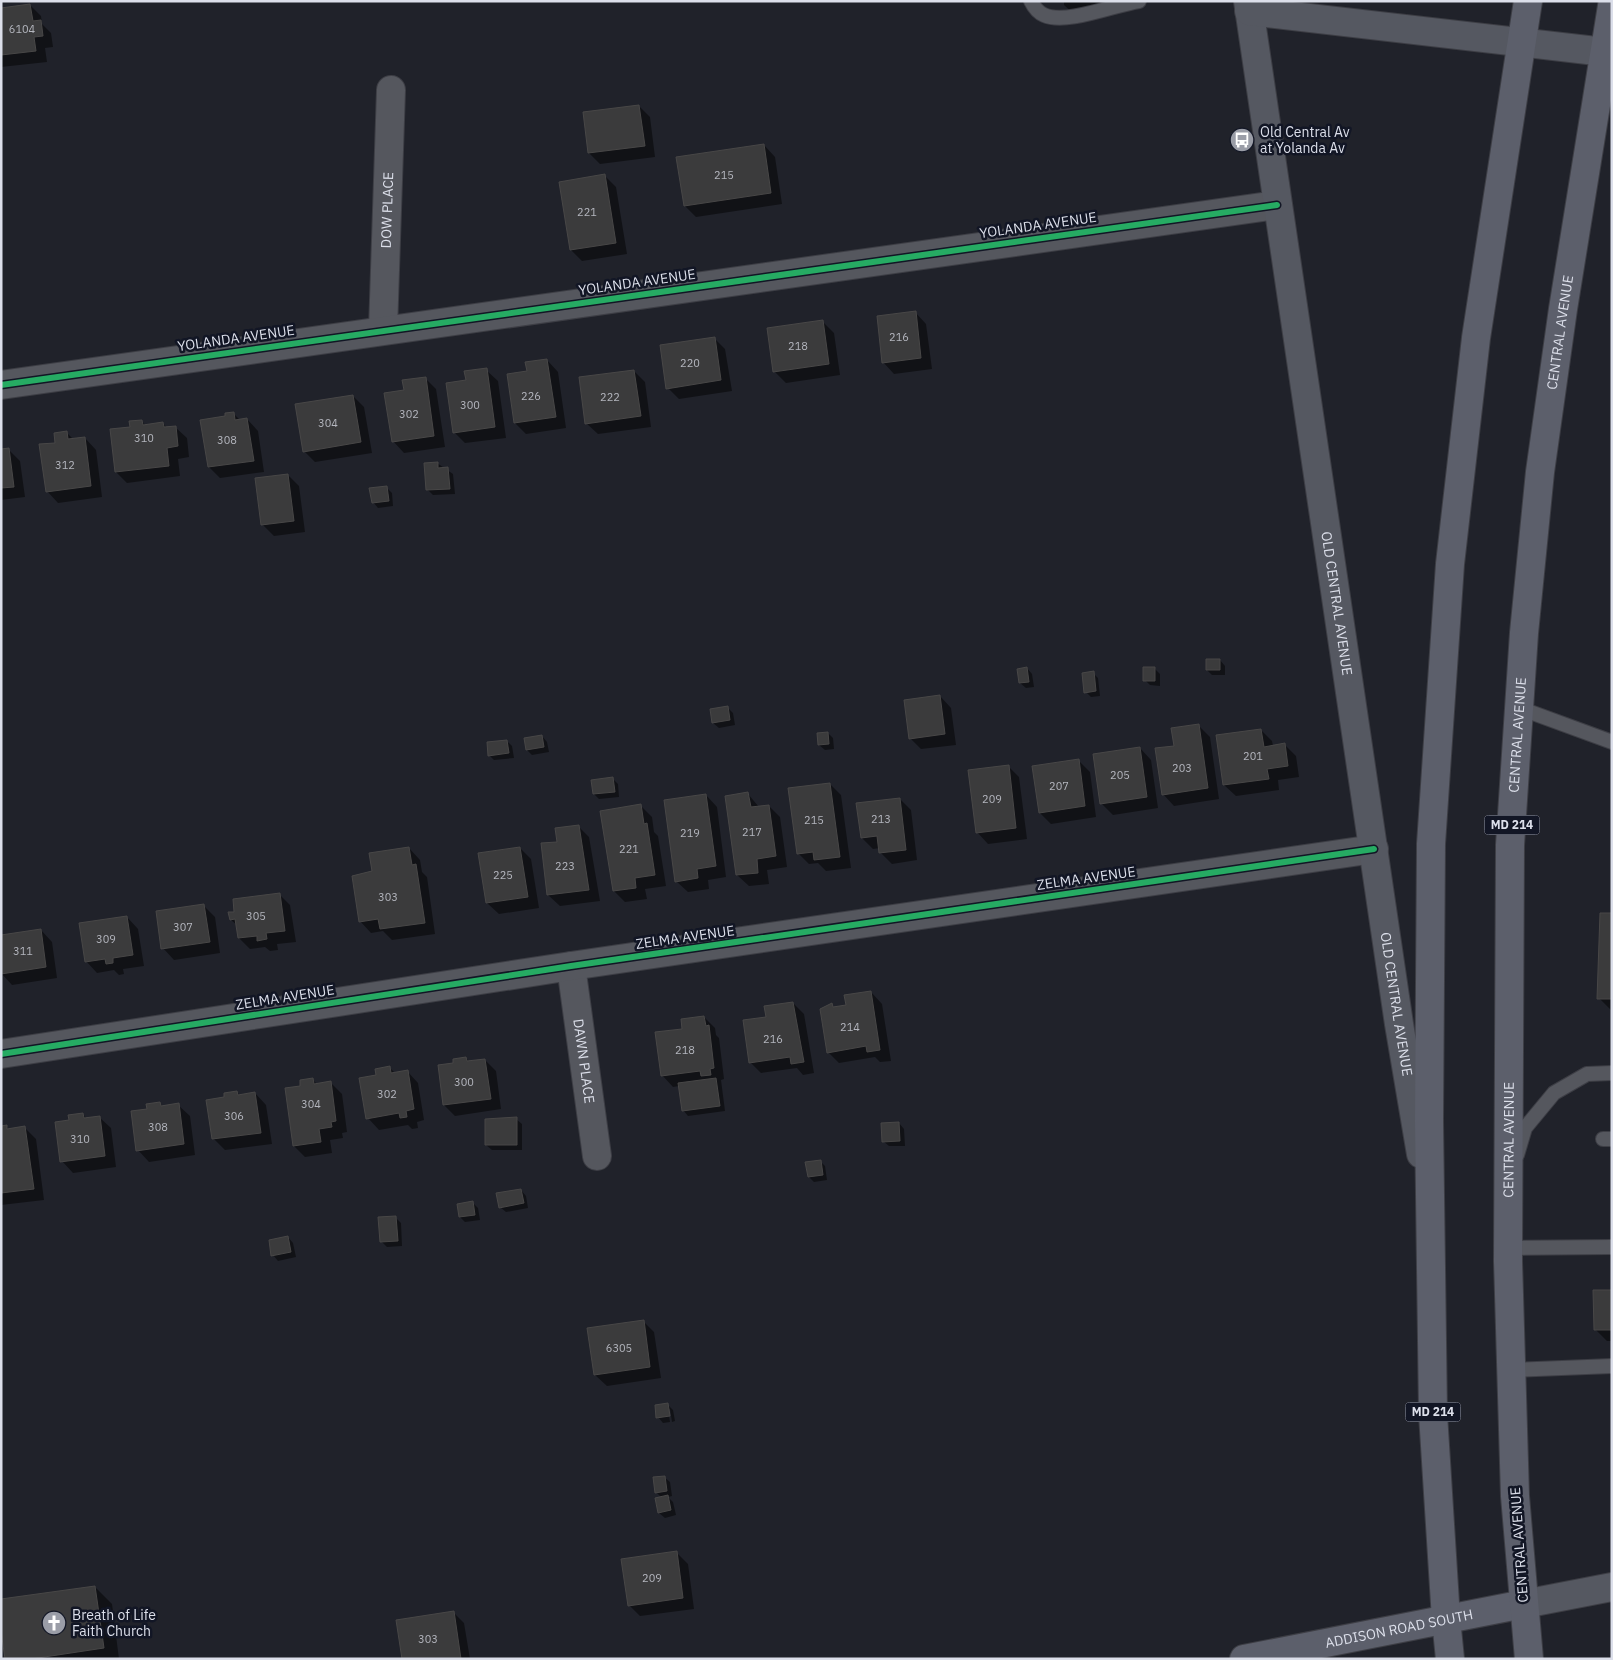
<svg xmlns="http://www.w3.org/2000/svg" width="1613" height="1660" font-family="'IBM Plex Sans',sans-serif">
	<style>
		.shadow { fill: #0007 }
		.building { fill: #3b3b3c; stroke: #484747 }
		.lines { fill: none; stroke-linecap: round; stroke-linejoin: round }
		.lane-casing { stroke: #3d3e45; stroke-width: 16 }
		.street-casing { stroke: #3d3e45; stroke-width: 30 }
		.secondary-casing { stroke: #3d3e45; stroke-width: 30 }
		.primary-casing { stroke: #3d3e45; stroke-width: 30 }
		.lane { stroke: #55575e; stroke-width: 14 }
		.street { stroke: #55575e; stroke-width: 28 }
		.secondary { stroke: #555861; stroke-width: 28 }
		.primary { stroke: #5c5f6b; stroke-width: 28 }
		.cycleway-casing { stroke: #121625; stroke-width: 9 }
		.cycleway { stroke: #26ab63; stroke-width: 6 }
		.labels { text-anchor: middle; stroke-width: 5; stroke-linejoin: round; paint-order: stroke }
		.number-label { font-size: 11px; fill: #b4b6be }
		.shield { fill: #121625; stroke: #9fa3af; stroke-width: 1 }
		.shield-label { font-size: 12px; font-weight: bold; fill: #dcdfea }
		.poi-label { font-size: 14px; fill: #dcdfea; stroke: #121625; text-anchor: start }
		.street-label { font-size: 14px; fill: #dcdfea; stroke: #121625 }
	</style>
	<rect width="100%" height="100%" fill="#20222a"/>
	<path class="shadow" d="M 1064,1 L 1134,1 L 1076,16 L 1064,5 Z
		M 30,5 L 41,16 L 42,24 L 51,33 L 53,47 L 45,48 L 47,62 L 1,67 L 1,9 Z
		M 639,106 L 650,117 L 655,157 L 600,164 L 589,153 Z
		M 764,145 L 775,157 L 782,204 L 696,217 L 685,206 Z
		M 604,175 L 616,187 L 627,254 L 582,261 L 571,250 Z
		M 915,312 L 926,324 L 932,369 L 894,374 L 883,362 Z
		M 822,321 L 834,333 L 840,375 L 786,383 L 774,371 Z
		M 714,338 L 725,349 L 732,391 L 679,399 L 668,388 Z
		M 547,360 L 558,372 L 566,428 L 526,434 L 515,423 L 528,372 Z
		M 486,370 L 498,381 L 506,438 L 465,443 L 454,432 L 467,381 Z
		M 634,371 L 645,382 L 651,427 L 598,434 L 586,423 Z
		M 425,378 L 436,389 L 445,447 L 404,453 L 393,441 L 405,391 Z
		M 353,396 L 364,407 L 372,453 L 315,462 L 304,451 Z
		M 233,413 L 240,420 L 247,419 L 258,431 L 264,472 L 220,478 L 209,467 L 227,417 Z
		M 142,421 L 146,426 L 163,423 L 167,428 L 175,427 L 187,438 L 189,457 L 178,459 L 180,476 L 127,483 L 116,472 L 132,428 Z
		M 66,432 L 74,440 L 85,438 L 96,450 L 102,497 L 58,503 L 47,491 L 57,444 Z
		M 9,450 L 20,461 L 25,497 L 1,500 L 1,451 Z
		M 437,463 L 453,474 L 455,494 L 433,495 L 427,489 Z
		M 288,475 L 299,486 L 305,532 L 274,536 L 263,525 Z
		M 386,487 L 392,493 L 393,506 L 378,508 L 373,502 Z
		M 1220,660 L 1225,666 L 1225,675 L 1212,675 L 1207,670 Z
		M 1027,668 L 1032,674 L 1034,687 L 1026,688 L 1020,683 Z
		M 1155,669 L 1160,674 L 1160,686 L 1150,685 L 1145,680 Z
		M 1093,673 L 1098,678 L 1100,696 L 1091,697 L 1086,692 Z
		M 940,696 L 951,708 L 956,745 L 921,749 L 910,738 Z
		M 728,708 L 733,713 L 735,725 L 719,728 L 713,723 Z
		M 1198,725 L 1210,737 L 1219,799 L 1174,806 L 1163,794 L 1175,747 Z
		M 1261,730 L 1272,741 L 1273,746 L 1285,745 L 1296,756 L 1299,777 L 1278,780 L 1279,790 L 1236,796 L 1224,785 Z
		M 828,733 L 833,738 L 834,749 L 825,750 L 819,745 Z
		M 542,736 L 547,742 L 549,752 L 532,755 L 527,750 Z
		M 507,741 L 512,746 L 514,758 L 494,760 L 489,755 Z
		M 1140,748 L 1151,760 L 1158,808 L 1113,815 L 1101,803 Z
		M 1078,760 L 1090,772 L 1096,817 L 1051,824 L 1040,813 Z
		M 1008,766 L 1019,777 L 1027,839 L 988,844 L 977,832 Z
		M 612,778 L 618,784 L 619,797 L 599,799 L 594,794 Z
		M 830,784 L 841,795 L 851,868 L 826,871 L 818,863 L 809,864 L 798,853 Z
		M 748,794 L 759,807 L 769,806 L 780,817 L 787,867 L 767,870 L 769,884 L 749,886 L 737,875 Z
		M 706,795 L 717,807 L 726,877 L 708,880 L 709,889 L 688,892 L 676,881 Z
		M 900,799 L 911,810 L 917,860 L 892,864 L 880,852 L 880,848 L 873,849 L 862,838 Z
		M 640,805 L 652,817 L 654,832 L 658,836 L 666,886 L 645,889 L 647,899 L 625,902 L 614,891 Z
		M 578,826 L 589,837 L 600,901 L 560,906 L 548,895 L 558,843 Z
		M 409,848 L 420,860 L 422,872 L 427,877 L 435,934 L 392,940 L 383,931 L 371,933 L 360,921 Z
		M 520,848 L 531,859 L 539,908 L 499,914 L 487,903 Z
		M 279,894 L 290,905 L 296,942 L 277,944 L 278,950 L 270,951 L 265,947 L 250,949 L 239,938 L 238,926 L 231,920 L 236,913 Z
		M 204,906 L 215,917 L 220,953 L 174,960 L 163,948 Z
		M 1612,915 L 1612,1011 L 1599,998 Z
		M 127,917 L 138,929 L 144,966 L 123,969 L 124,974 L 119,975 L 114,970 L 97,973 L 86,961 Z
		M 41,930 L 52,942 L 57,978 L 12,985 L 1,973 Z
		M 871,992 L 882,1004 L 891,1061 L 880,1062 L 875,1057 L 839,1063 L 828,1052 L 831,1004 L 835,1008 L 847,1006 Z
		M 793,1003 L 804,1014 L 814,1073 L 803,1075 L 797,1068 L 761,1073 L 750,1062 L 768,1018 Z
		M 704,1017 L 715,1028 L 716,1035 L 719,1038 L 724,1079 L 721,1080 L 725,1111 L 688,1116 L 683,1110 L 679,1086 L 673,1087 L 662,1075 Z
		M 466,1058 L 470,1062 L 485,1060 L 496,1071 L 501,1109 L 455,1116 L 444,1105 L 455,1064 Z
		M 390,1068 L 395,1073 L 407,1071 L 418,1083 L 424,1120 L 417,1122 L 418,1128 L 412,1129 L 408,1125 L 379,1130 L 368,1118 L 377,1076 Z
		M 312,1079 L 317,1084 L 331,1083 L 342,1094 L 347,1132 L 342,1133 L 343,1138 L 330,1140 L 332,1153 L 305,1157 L 294,1146 Z
		M 237,1092 L 240,1095 L 255,1093 L 266,1105 L 272,1144 L 225,1150 L 214,1139 L 208,1101 L 225,1098 Z
		M 160,1103 L 163,1107 L 178,1105 L 190,1116 L 195,1155 L 149,1162 L 138,1150 L 148,1110 Z
		M 83,1114 L 87,1119 L 99,1117 L 111,1128 L 116,1167 L 73,1173 L 62,1161 L 71,1121 Z
		M 516,1119 L 522,1124 L 522,1150 L 492,1150 L 486,1145 Z
		M 899,1123 L 904,1129 L 905,1146 L 889,1146 L 883,1141 Z
		M 1,1127 L 7,1127 L 10,1130 L 25,1128 L 36,1139 L 44,1200 L 1,1205 Z
		M 820,1161 L 825,1166 L 827,1180 L 814,1182 L 809,1177 Z
		M 521,1190 L 526,1196 L 528,1208 L 506,1212 L 500,1207 Z
		M 473,1203 L 478,1208 L 480,1220 L 465,1222 L 460,1217 Z
		M 395,1217 L 401,1223 L 402,1246 L 387,1247 L 381,1241 Z
		M 288,1237 L 293,1243 L 296,1257 L 278,1261 L 273,1255 Z
		M 1612,1291 L 1612,1341 L 1607,1341 L 1596,1330 Z
		M 643,1321 L 654,1332 L 661,1378 L 607,1386 L 595,1375 Z
		M 668,1405 L 673,1410 L 675,1421 L 672,1422 L 670,1409 L 668,1409 L 670,1422 L 663,1423 L 658,1417 Z
		M 664,1477 L 670,1482 L 672,1496 L 668,1497 L 673,1502 L 676,1515 L 665,1518 L 659,1513 L 662,1498 L 656,1492 Z
		M 676,1552 L 688,1564 L 694,1609 L 640,1616 L 629,1605 Z
		M 95,1587 L 112,1604 L 119,1659 L 7,1659 Z
		M 453,1612 L 464,1623 L 470,1659 L 403,1659 Z"/>
	<path class="building" d="M 30,4 L 33,21 L 41,20 L 43,36 L 34,37 L 36,51 L 1,55 L 1,8 Z
		M 639,105 L 645,146 L 588,153 L 583,112 Z
		M 764,144 L 771,193 L 684,206 L 676,157 Z
		M 605,174 L 616,243 L 570,250 L 559,182 Z
		M 916,311 L 921,358 L 882,363 L 877,316 Z
		M 823,320 L 829,364 L 773,372 L 767,328 Z
		M 715,337 L 721,380 L 666,389 L 660,345 Z
		M 547,359 L 556,417 L 514,423 L 507,374 L 527,371 L 525,362 Z
		M 487,368 L 495,427 L 453,433 L 446,383 L 466,380 L 464,371 Z
		M 634,370 L 641,416 L 585,424 L 579,377 Z
		M 426,377 L 434,436 L 392,442 L 384,393 L 404,390 L 402,380 Z
		M 353,395 L 361,442 L 303,452 L 295,404 Z
		M 234,412 L 235,420 L 247,418 L 254,461 L 208,467 L 200,420 L 225,416 L 225,413 Z
		M 142,420 L 143,425 L 163,422 L 164,427 L 176,426 L 178,446 L 167,448 L 169,466 L 115,472 L 110,429 L 130,427 L 129,421 Z
		M 67,431 L 68,439 L 85,437 L 91,486 L 46,492 L 39,444 L 55,443 L 54,433 Z
		M 9,448 L 14,487 L 1,488 L 1,449 Z
		M 438,462 L 438,468 L 448,467 L 450,489 L 426,490 L 424,463 Z
		M 288,474 L 294,521 L 261,525 L 255,478 Z
		M 387,486 L 389,501 L 372,503 L 369,488 Z
		M 1206,659 L 1220,659 L 1220,670 L 1206,670 Z
		M 1027,667 L 1029,682 L 1019,683 L 1017,669 Z
		M 1143,667 L 1155,667 L 1155,681 L 1143,681 Z
		M 1094,671 L 1096,691 L 1084,693 L 1082,673 Z
		M 940,695 L 945,734 L 909,739 L 904,700 Z
		M 728,706 L 730,720 L 712,723 L 710,709 Z
		M 1199,724 L 1208,788 L 1162,795 L 1155,748 L 1174,746 L 1171,728 Z
		M 1261,729 L 1264,747 L 1285,743 L 1288,766 L 1267,769 L 1269,779 L 1223,785 L 1216,735 Z
		M 828,732 L 829,744 L 818,745 L 817,733 Z
		M 542,735 L 544,747 L 526,750 L 524,738 Z
		M 507,740 L 509,753 L 488,756 L 487,742 Z
		M 1140,747 L 1147,797 L 1100,804 L 1093,754 Z
		M 1079,759 L 1085,806 L 1039,813 L 1032,766 Z
		M 1009,765 L 1016,828 L 976,833 L 968,770 Z
		M 613,777 L 615,792 L 593,794 L 591,780 Z
		M 830,783 L 840,857 L 814,860 L 813,852 L 797,854 L 788,788 Z
		M 748,792 L 751,807 L 769,805 L 776,856 L 757,859 L 758,873 L 736,875 L 725,796 Z
		M 706,794 L 716,866 L 697,869 L 698,878 L 675,882 L 664,800 Z
		M 900,798 L 906,850 L 879,853 L 877,836 L 861,838 L 856,803 Z
		M 641,804 L 644,824 L 647,823 L 655,875 L 635,878 L 636,888 L 613,891 L 600,811 Z
		M 579,825 L 589,890 L 547,895 L 541,843 L 557,842 L 555,828 Z
		M 409,847 L 412,865 L 416,864 L 425,923 L 380,929 L 378,919 L 359,922 L 352,876 L 372,871 L 369,853 Z
		M 520,847 L 528,897 L 486,903 L 478,853 Z
		M 280,893 L 285,931 L 266,933 L 267,939 L 257,941 L 257,936 L 238,938 L 235,919 L 230,920 L 228,912 L 234,912 L 233,899 Z
		M 204,904 L 210,942 L 161,949 L 156,911 Z
		M 1600,913 L 1612,913 L 1612,999 L 1597,999 Z
		M 127,916 L 133,955 L 113,958 L 113,963 L 106,964 L 105,959 L 85,962 L 79,923 Z
		M 41,929 L 46,967 L 1,974 L 1,935 Z
		M 871,991 L 880,1050 L 867,1052 L 866,1046 L 827,1053 L 820,1009 L 832,1003 L 833,1007 L 846,1005 L 844,995 Z
		M 793,1002 L 804,1062 L 791,1064 L 790,1057 L 749,1063 L 743,1020 L 766,1017 L 764,1006 Z
		M 704,1016 L 706,1026 L 709,1025 L 714,1068 L 710,1069 L 711,1075 L 701,1076 L 700,1071 L 661,1076 L 655,1032 L 682,1029 L 681,1019 Z
		M 466,1057 L 467,1061 L 485,1059 L 491,1099 L 443,1105 L 438,1065 L 453,1063 L 453,1059 Z
		M 390,1066 L 391,1073 L 408,1070 L 414,1109 L 406,1111 L 407,1117 L 400,1118 L 399,1113 L 366,1119 L 359,1078 L 376,1075 L 375,1069 Z
		M 313,1078 L 314,1084 L 331,1081 L 336,1121 L 331,1122 L 332,1127 L 319,1129 L 321,1142 L 293,1146 L 285,1088 L 300,1086 L 300,1080 Z
		M 716,1078 L 720,1106 L 682,1111 L 678,1083 Z
		M 237,1091 L 238,1095 L 255,1092 L 261,1133 L 212,1139 L 206,1100 L 224,1097 L 224,1093 Z
		M 160,1102 L 161,1106 L 179,1103 L 184,1144 L 136,1151 L 131,1111 L 147,1109 L 146,1104 Z
		M 83,1113 L 84,1118 L 100,1116 L 105,1156 L 60,1162 L 55,1122 L 69,1120 L 68,1115 Z
		M 517,1117 L 517,1145 L 485,1145 L 485,1119 Z
		M 899,1122 L 900,1141 L 882,1142 L 881,1123 Z
		M 7,1125 L 7,1129 L 25,1126 L 34,1189 L 1,1193 L 1,1126 Z
		M 821,1160 L 823,1175 L 808,1177 L 805,1162 Z
		M 521,1189 L 524,1203 L 499,1208 L 496,1193 Z
		M 473,1201 L 475,1215 L 459,1217 L 457,1204 Z
		M 396,1216 L 398,1241 L 380,1242 L 378,1217 Z
		M 288,1236 L 291,1252 L 271,1256 L 269,1240 Z
		M 1593,1290 L 1612,1290 L 1612,1330 L 1594,1330 Z
		M 644,1320 L 650,1367 L 594,1375 L 587,1328 Z
		M 668,1403 L 670,1416 L 656,1418 L 655,1405 Z
		M 665,1476 L 667,1491 L 655,1493 L 653,1477 Z
		M 668,1495 L 671,1510 L 658,1513 L 655,1498 Z
		M 677,1551 L 683,1598 L 628,1606 L 621,1559 Z
		M 95,1586 L 104,1648 L 31,1659 L 5,1659 L 1,1631 L 1,1599 Z
		M 454,1611 L 461,1659 L 402,1659 L 396,1620 Z"/>
	<g class="lines">
		<g class="lane-casing">
			<path id="lane" d="M 1031,1 C 1034,7 1037,12 1044,15 C 1066,25 1114,5 1139,1
				M 1519,708 L 1612,742
				M 1603,1139 L 1612,1139
				M 1517,1155 L 1525,1128 L 1554,1093 L 1587,1074 L 1612,1073
				M 1508,1248 L 1612,1247
				M 1511,1370 L 1612,1366"/>
		</g>
		<g class="street-casing">
			<g id="street">
				<path id="s1" d="M 383,330 L 391,90"/>
				<path d="M 1,385 L 1277,205"/>
				<path id="s2" d="M 571,966 L 597,1156"/>
				<path d="M 1,1054 L 571,966 L 1374,849"/>
			</g>
		</g>
		<g class="secondary-casing">
			<g id="secondary">
				<path id="s3" d="M 1248,1 L 1399,1024 L 1421,1154"/>
				<path d="M 1249,11 L 1605,52"/>
				<path d="M 1524,1604 L 1612,1587"/>
			</g>
		</g>
		<g class="primary-casing">
			<g id="primary">
				<path id="s4" d="M 1244,1659 L 1524,1604"/>
				<path d="M 1450,1659 L 1446,1619 L 1433,1414 L 1429,1121 L 1431,844 L 1450,564 L 1476,338 L 1528,1"/>
				<path id="s5" d="M 1529,1659 L 1515,1496 L 1508,1261 L 1510,845 L 1524,633 L 1540,472 L 1563,309 L 1612,6"/>
			</g>
		</g>
		<use href="#lane" class="lane"/>
		<use href="#street" class="street"/>
		<use href="#secondary" class="secondary"/>
		<use href="#primary" class="primary"/>
		<g class="cycleway-casing">
			<path id="cycleway" d="M 1,385 L 1277,205
				M 1,1054 L 571,966 L 1374,849"/>
		</g>
		<use href="#cycleway" class="cycleway"/>
	</g>
	<defs>
		<g id="bus-disc" transform="scale(1.25)"><circle r="9.5" fill="#9a9da7" stroke="#121625"/><path d="M-5-6H5V4H4V6H2V4H-2V6H-4V4H-5ZM-3.5-4V0h7V-4ZM-3.5 1.2v1.5H-2V1.2ZM2 1.2v1.5H3.5V1.2Z" fill="#fff"/></g>
		<g id="church-disc" transform="scale(1.25)"><circle r="9.5" fill="#9a9da7" stroke="#121625"/><path d="M-1.2-6h2.4v3.5h3.3v2.4h-3.3V6h-2.4V-.1h-3.3v-2.4h3.3Z" fill="#fff"/></g>
	</defs>
	<g fill-rule="evenodd">
		<use href="#bus-disc" x="1242" y="140"/>
		<use href="#church-disc" x="54" y="1623"/>
	</g>
	<g class="labels">
		<g class="number-label">
			<text x="22" y="33">6104</text>
			<text x="724" y="179">215</text>
			<text x="587" y="216">221</text>
			<text x="899" y="341">216</text>
			<text x="798" y="350">218</text>
			<text x="690" y="367">220</text>
			<text x="531" y="400">226</text>
			<text x="610" y="401">222</text>
			<text x="470" y="409">300</text>
			<text x="409" y="418">302</text>
			<text x="328" y="427">304</text>
			<text x="144" y="442">310</text>
			<text x="227" y="444">308</text>
			<text x="65" y="469">312</text>
			<text x="1253" y="760">201</text>
			<text x="1182" y="772">203</text>
			<text x="1120" y="779">205</text>
			<text x="1059" y="790">207</text>
			<text x="992" y="803">209</text>
			<text x="881" y="823">213</text>
			<text x="814" y="824">215</text>
			<text x="752" y="836">217</text>
			<text x="690" y="837">219</text>
			<text x="629" y="853">221</text>
			<text x="565" y="870">223</text>
			<text x="503" y="879">225</text>
			<text x="388" y="901">303</text>
			<text x="256" y="920">305</text>
			<text x="183" y="931">307</text>
			<text x="106" y="943">309</text>
			<text x="23" y="955">311</text>
			<text x="850" y="1031">214</text>
			<text x="773" y="1043">216</text>
			<text x="685" y="1054">218</text>
			<text x="464" y="1086">300</text>
			<text x="387" y="1098">302</text>
			<text x="311" y="1108">304</text>
			<text x="234" y="1120">306</text>
			<text x="158" y="1131">308</text>
			<text x="80" y="1143">310</text>
			<text x="619" y="1352">6305</text>
			<text x="652" y="1582">209</text>
			<text x="428" y="1643">303</text>
		</g>
		<g class="shield">
			<rect x="1484.5" y="815.5" width="55" height="19" rx="4"/>
			<rect x="1405.5" y="1402.5" width="55" height="19" rx="4"/>
		</g>
		<g class="shield-label">
			<text x="1512" y="829">MD 214</text>
			<text x="1433" y="1416">MD 214</text>
		</g>
		<g class="poi-label">
			<text x="1260" y="137">Old Central Av<tspan x="1260" dy="16">at Yolanda Av</tspan></text>
			<text x="72" y="1620">Breath of Life<tspan x="72" dy="16">Faith Church</tspan></text>
		</g>
		<g class="street-label">
			<text dy="5" stroke="none"><textPath href="#s1" startOffset="120">DOW PLACE</textPath></text>
			<text transform="translate(1038 225) rotate(-8)" y="5">YOLANDA AVENUE</text>
			<text transform="translate(637 282) rotate(-8)" y="5">YOLANDA AVENUE</text>
			<text dy="5" stroke="none"><textPath href="#s5" startOffset="1330">CENTRAL AVENUE</textPath></text>
			<text transform="translate(236 338) rotate(-8)" y="5">YOLANDA AVENUE</text>
			<text dy="5" stroke="none"><textPath href="#s3" startOffset="609">OLD CENTRAL AVENUE</textPath></text>
			<text dy="5" stroke="none"><textPath href="#s5" startOffset="925">CENTRAL AVENUE</textPath></text>
			<text transform="translate(1086 878) rotate(-8)" y="5">ZELMA AVENUE</text>
			<text transform="translate(685 937) rotate(-8)" y="5">ZELMA AVENUE</text>
			<text transform="translate(285 997) rotate(-9)" y="5">ZELMA AVENUE</text>
			<text dy="5" stroke="none"><textPath href="#s3" startOffset="1014">OLD CENTRAL AVENUE</textPath></text>
			<text dy="5" stroke="none"><textPath href="#s2" startOffset="96">DAWN PLACE</textPath></text>
			<text dy="5" stroke="none"><textPath href="#s5" startOffset="520">CENTRAL AVENUE</textPath></text>
			<text transform="translate(1519 1545) rotate(-94)" y="5">CENTRAL AVENUE</text>
			<text dy="5" stroke="none"><textPath href="#s4" startOffset="158">ADDISON ROAD SOUTH</textPath></text>
		</g>
	</g>
	<rect width="1613" height="1660" fill="none" stroke="#dcdfea" stroke-width="5"/>
</svg>
